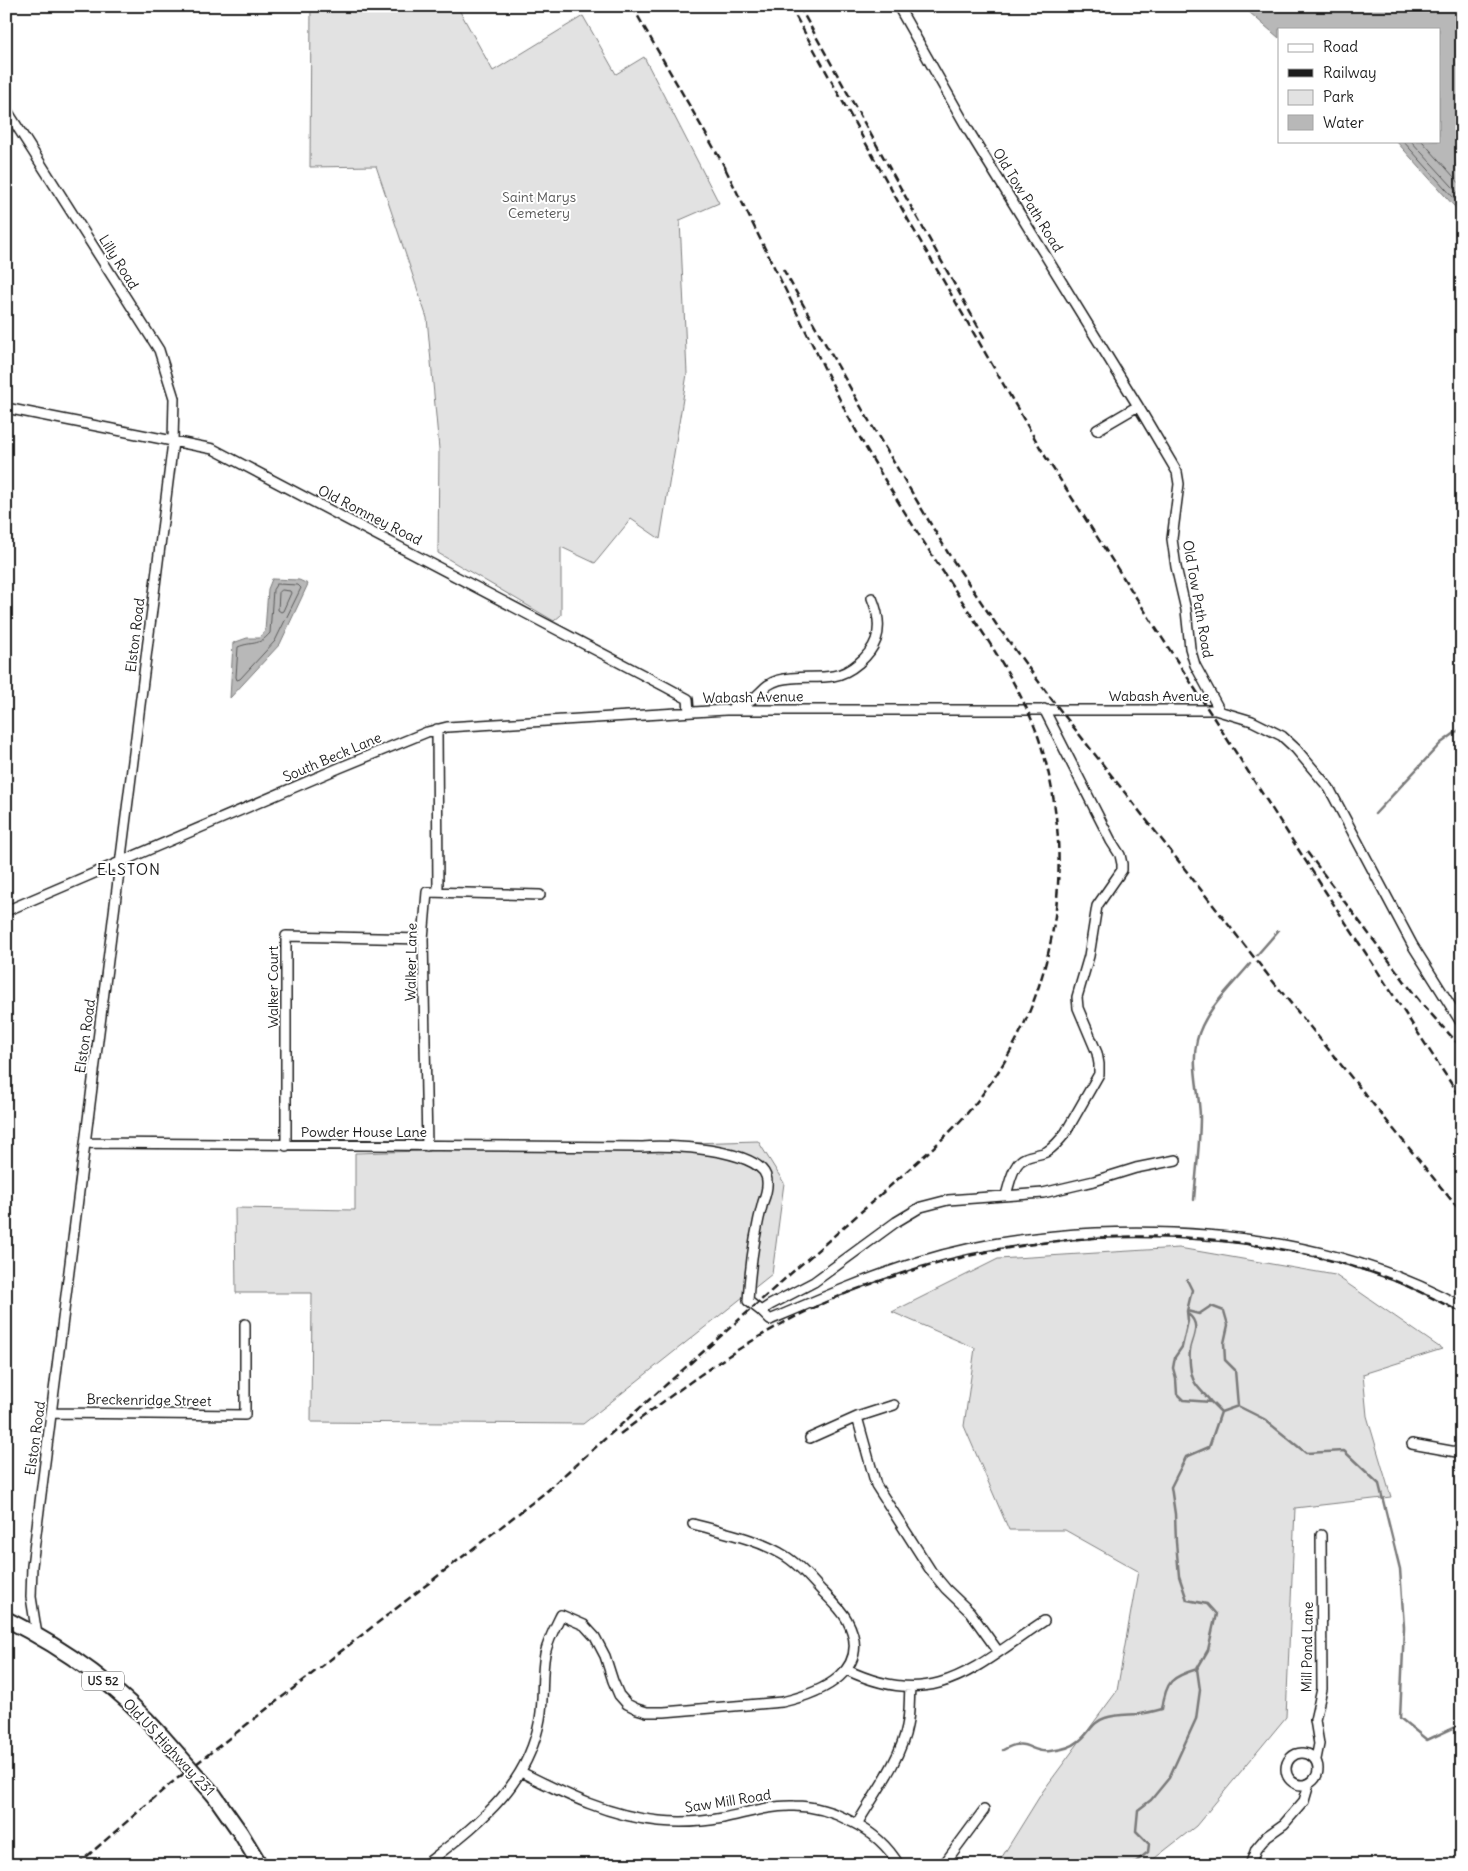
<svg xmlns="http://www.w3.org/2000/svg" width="1468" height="1871" font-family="Delius,sans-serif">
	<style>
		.green { fill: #e2e2e2; stroke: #7f7f7f }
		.water { fill: #b8b8b8; stroke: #7a7a7a }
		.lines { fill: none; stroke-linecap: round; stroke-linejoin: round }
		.shore { stroke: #5a5a5a; stroke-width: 1 }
		.stream { stroke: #7a7a7a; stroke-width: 2.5 }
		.street-casing { stroke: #1c1c1c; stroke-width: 12 }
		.primary-casing { stroke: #1c1c1c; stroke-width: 18 }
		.street { stroke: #fff; stroke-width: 9 }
		.primary { stroke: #fff; stroke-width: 14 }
		.rail { stroke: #1c1c1c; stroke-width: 2.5; stroke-dasharray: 8 4; stroke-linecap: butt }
		.primary-bridge-casing { stroke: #1c1c1c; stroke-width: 18; stroke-linecap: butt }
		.primary-bridge { stroke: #fff; stroke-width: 14 }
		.labels { text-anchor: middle; stroke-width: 4; stroke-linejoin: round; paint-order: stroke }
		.shield { fill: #fff; stroke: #606060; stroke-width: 1 }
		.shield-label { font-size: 12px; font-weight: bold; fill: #1c1c1c }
		.park-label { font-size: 14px; fill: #575757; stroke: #fff }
		.street-label { font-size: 14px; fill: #1c1c1c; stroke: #fff }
		.quarter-label { font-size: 16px; letter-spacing: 1px; fill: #1c1c1c; stroke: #fff }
	</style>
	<rect width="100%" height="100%" fill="#fff"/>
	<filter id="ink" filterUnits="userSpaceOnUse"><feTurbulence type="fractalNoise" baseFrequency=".02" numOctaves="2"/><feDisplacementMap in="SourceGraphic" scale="10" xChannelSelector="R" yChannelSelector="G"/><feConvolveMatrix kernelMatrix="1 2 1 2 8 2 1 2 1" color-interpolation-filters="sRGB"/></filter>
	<g filter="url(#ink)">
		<path class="green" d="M 311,6 L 457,6 L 493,71 L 583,16 L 616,74 L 644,57 L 719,203 L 680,220 L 687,374 L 660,539 L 631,519 L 595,563 L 561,547 L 561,615 L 554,621 L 438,553 L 439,449 L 427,318 L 376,166 L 310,167 Z
			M 758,1141 L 784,1183 L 772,1274 L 583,1424 L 311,1422 L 312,1293 L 236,1293 L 235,1208 L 355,1210 L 355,1153 Z
			M 1179,1248 L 1335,1275 L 1442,1349 L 1363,1374 L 1367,1416 L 1391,1497 L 1295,1508 L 1286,1717 L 1196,1826 L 1146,1865 L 997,1865 L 1043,1791 L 1117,1691 L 1138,1571 L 1065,1530 L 1009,1530 L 964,1426 L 975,1348 L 892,1312 L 998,1259 Z"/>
		<path class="water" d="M 1242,6 L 1462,6 L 1462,215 L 1396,141 L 1439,141 L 1439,29 L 1279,29 L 1279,38 Z
			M 272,579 L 299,580 L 308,584 L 280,644 L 230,698 L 233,643 L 247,638 L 259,638 L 265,631 L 268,589 Z"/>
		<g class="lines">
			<path class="shore" d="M 1403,141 L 1462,207
				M 1411,141 L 1462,197
				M 1422,141 L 1462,186
				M 277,584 L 298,585 L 301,588 L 275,641 L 240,679 L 237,680 L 236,677 L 238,647 C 252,641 258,647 270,633 L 273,590 Z
				M 282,590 L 290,591 L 291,593 L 283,611 L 281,612 L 278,610 L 279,593 Z"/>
			<path class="stream" d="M 1375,814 L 1441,743 L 1462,728
				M 1257,955 L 1278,931
				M 1194,1200 C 1196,1172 1200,1144 1200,1116 C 1199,1090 1191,1065 1197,1040 C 1204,1011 1231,987 1250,964
				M 1187,1311 L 1188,1321 L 1182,1347 L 1175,1357 L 1173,1368 L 1176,1379 L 1177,1394 L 1183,1400 L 1211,1402 L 1221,1412
				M 1188,1314 C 1202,1325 1192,1338 1190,1350 C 1189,1358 1190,1373 1194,1381 C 1197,1388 1206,1395 1211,1402
				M 1238,1406 L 1264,1419 L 1306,1453 L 1344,1451 L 1379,1484 L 1400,1569 L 1404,1627 L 1400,1718 L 1427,1740 L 1462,1724
				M 1003,1750 C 1027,1736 1030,1754 1050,1751 C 1061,1750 1071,1748 1079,1741 C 1089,1734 1092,1722 1105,1718 C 1116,1714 1128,1715 1139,1714 C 1147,1713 1155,1711 1162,1709 C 1166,1681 1171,1677 1197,1669
				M 1132,1865 L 1148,1852 L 1149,1844 L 1136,1831 L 1138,1810 L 1151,1800 L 1169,1778 L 1196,1719 L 1200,1690 L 1197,1669 L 1208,1650 L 1216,1614 L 1207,1604 L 1187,1600 L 1179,1576 L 1176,1542 L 1175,1514 L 1171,1487 L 1186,1457 L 1209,1447 L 1221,1412 L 1238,1406 L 1235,1370 L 1225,1360 L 1224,1343 L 1228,1325 L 1224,1311 L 1211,1306 L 1199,1314 L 1187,1311 L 1192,1290 L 1187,1280"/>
			<g class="street-casing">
				<path id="street" d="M 898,6 L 970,133 L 1138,406 L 1177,472 L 1179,484 L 1172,539 L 1176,567 L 1186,610 L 1190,648 L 1195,665 L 1220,711
					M 6,109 L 159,350 L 174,398 L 173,442 L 32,1566 L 31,1597 L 37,1635
					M 6,408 L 213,449 L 666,687 L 688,699 L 689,712
					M 1097,430 L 1138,406
					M 733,707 C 739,705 747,704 751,700 C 763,692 763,685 779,680 C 797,675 815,679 833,676 C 851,673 870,656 876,640 C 881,626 877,610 872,598
					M 437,729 L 438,892
					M 6,911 L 339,768 L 427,732 L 447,727 L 726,710 L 1215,710 L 1252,721 L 1282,736 L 1296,749 L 1329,788 L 1413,946 L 1462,1024
					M 85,1143 L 643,1147 C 667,1144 757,1149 766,1176 C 769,1184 766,1194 763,1202 C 754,1235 750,1267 748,1301 L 761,1311 L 770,1305 L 814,1282 L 896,1222 L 921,1207 L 948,1200 L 1043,1193 L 1094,1181 L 1136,1168 L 1176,1160
					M 286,1146 L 286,936 L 423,939
					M 427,1146 L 423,939 L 427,892 L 540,895
					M 1006,1195 C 1009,1186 1011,1173 1017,1165 C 1023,1155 1036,1156 1046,1152 C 1054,1147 1061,1139 1066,1132 L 1099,1074 L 1099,1064 L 1097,1053 L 1078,1008 L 1077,997 L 1089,956 L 1097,906 L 1122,870 L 1122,864 L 1120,855 L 1111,841 L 1044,709
					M 761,1311 L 770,1320 C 819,1299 867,1278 918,1262 C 975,1244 1036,1236 1096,1233 C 1222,1228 1350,1245 1462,1307
					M 52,1413 L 245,1415 L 245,1324
					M 857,1417 L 876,1485 L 931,1571 L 946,1589 L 970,1612 L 998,1651
					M 810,1438 L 857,1417 L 894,1405
					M 1412,1444 L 1462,1453
					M 847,1670 C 935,1712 974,1667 1044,1621
					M1286 1769a16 16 0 1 1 32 0a16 16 0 1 1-32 0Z
					M 1316,1759 L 1319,1744 L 1315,1720 L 1322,1689 L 1321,1535
					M 521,1772 C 565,1794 608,1816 659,1821 C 680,1823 702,1822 723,1818 C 747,1813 770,1805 794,1806 C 815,1806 834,1812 852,1822 C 872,1832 888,1846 899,1865
					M 857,1824 C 874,1795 901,1759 907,1726 C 910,1713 909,1700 910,1687
					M 425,1865 C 477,1824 527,1789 540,1719 C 544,1697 541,1675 545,1654 C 548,1640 555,1627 561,1615 L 584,1625 L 595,1637 L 605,1656 L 613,1681 L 619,1695 L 627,1704 L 637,1709 L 647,1712 L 664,1712 L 782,1702 C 821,1693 874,1671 847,1620 C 841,1609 831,1600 822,1591 C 809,1577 797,1562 780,1553 C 754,1538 722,1532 693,1524
					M 941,1865 L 947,1860 L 984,1810
					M 1250,1865 L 1256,1849 L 1267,1836 L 1284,1824 L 1304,1801 L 1309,1784"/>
			</g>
			<g class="primary-casing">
				<path id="primary" d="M 6,1619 C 64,1648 119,1687 162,1736
					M 214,1795 L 240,1832 L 260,1865"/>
			</g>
			<use href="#street" class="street"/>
			<use href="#primary" class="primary"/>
			<path class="rail" d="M 632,6 L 726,169
				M 790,6 L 911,225 L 1045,456 L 1325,891 L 1462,1100
				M 799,6 L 985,339
				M 783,269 L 865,414 L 948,553 L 996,624 L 1053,701 L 1271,979 L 1462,1213
				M 1307,852 L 1421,1003 L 1462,1048
				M 620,1434 C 681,1388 740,1343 809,1310 C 862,1284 919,1267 977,1254 C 1110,1226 1241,1231 1371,1272 C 1402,1282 1432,1298 1462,1313
				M 546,1491 C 630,1417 713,1343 797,1268 C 831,1239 864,1209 898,1179 C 919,1160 942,1141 962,1119 C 1055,1016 1082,867 1038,736 C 1019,683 985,637 955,590 C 918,534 882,478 849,418 L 723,164
				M 77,1865 L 169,1785 L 551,1488"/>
			<g class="primary-bridge-casing">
				<path id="primary-bridge" d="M 162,1736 L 214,1795"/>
			</g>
			<use href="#primary-bridge" class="primary-bridge"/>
		</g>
	</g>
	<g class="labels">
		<rect class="shield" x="82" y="1671.5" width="42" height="19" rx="4"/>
		<g class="shield-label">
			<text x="103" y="1685">US 52</text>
		</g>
		<g class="park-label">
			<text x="539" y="202">Saint Marys<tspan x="539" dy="16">Cemetery</tspan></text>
		</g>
		<g class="street-label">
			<text transform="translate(1028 200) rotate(58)" y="5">Old Tow Path Road</text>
			<text transform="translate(119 262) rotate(58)" y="5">Lilly Road</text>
			<text transform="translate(370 515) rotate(27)" y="5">Old Romney Road</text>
			<text transform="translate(1198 599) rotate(80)" y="5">Old Tow Path Road</text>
			<text transform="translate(135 635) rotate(-83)" y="5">Elston Road</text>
			<text x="1159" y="701">Wabash Avenue</text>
			<text transform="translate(753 697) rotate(-1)" y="5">Wabash Avenue</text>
			<text transform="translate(332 757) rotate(-23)" y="5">South Beck Lane</text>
			<text transform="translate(411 962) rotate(-89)" y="5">Walker Lane</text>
			<text transform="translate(273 987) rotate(-90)" y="5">Walker Court</text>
			<text transform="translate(85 1036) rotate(-82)" y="5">Elston Road</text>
			<text x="364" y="1137">Powder House Lane</text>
			<text transform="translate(149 1400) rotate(1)" y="5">Breckenridge Street</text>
			<text transform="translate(35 1438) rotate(-82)" y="5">Elston Road</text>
			<text transform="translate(1307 1647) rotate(-89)" y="5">Mill Pond Lane</text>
			<text transform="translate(169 1747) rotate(47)" y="5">Old US Highway 231</text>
			<text transform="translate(728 1801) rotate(-9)" y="5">Saw Mill Road</text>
		</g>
		<g class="quarter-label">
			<text x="129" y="875">ELSTON</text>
		</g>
	</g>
	<rect width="1468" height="1871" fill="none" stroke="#fff" stroke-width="25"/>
	<rect x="12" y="12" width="1443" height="1846" fill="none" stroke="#1c1c1c" stroke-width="2" filter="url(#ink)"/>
	<rect x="1278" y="28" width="162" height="115" fill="#ffffff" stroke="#a4a4a4"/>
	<rect x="1288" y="44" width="25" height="8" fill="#ffffff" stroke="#a4a4a4"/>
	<text x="1323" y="52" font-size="15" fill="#1c1c1c">Road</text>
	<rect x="1288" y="69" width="25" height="8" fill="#1c1c1c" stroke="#a4a4a4"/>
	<text x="1323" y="78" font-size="15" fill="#1c1c1c">Railway</text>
	<rect x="1288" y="90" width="25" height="15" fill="#e2e2e2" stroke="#a4a4a4"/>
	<text x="1323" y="102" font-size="15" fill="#1c1c1c">Park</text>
	<rect x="1288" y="115" width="25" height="15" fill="#b8b8b8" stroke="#a4a4a4"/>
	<text x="1323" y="128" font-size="15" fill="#1c1c1c">Water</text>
</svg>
